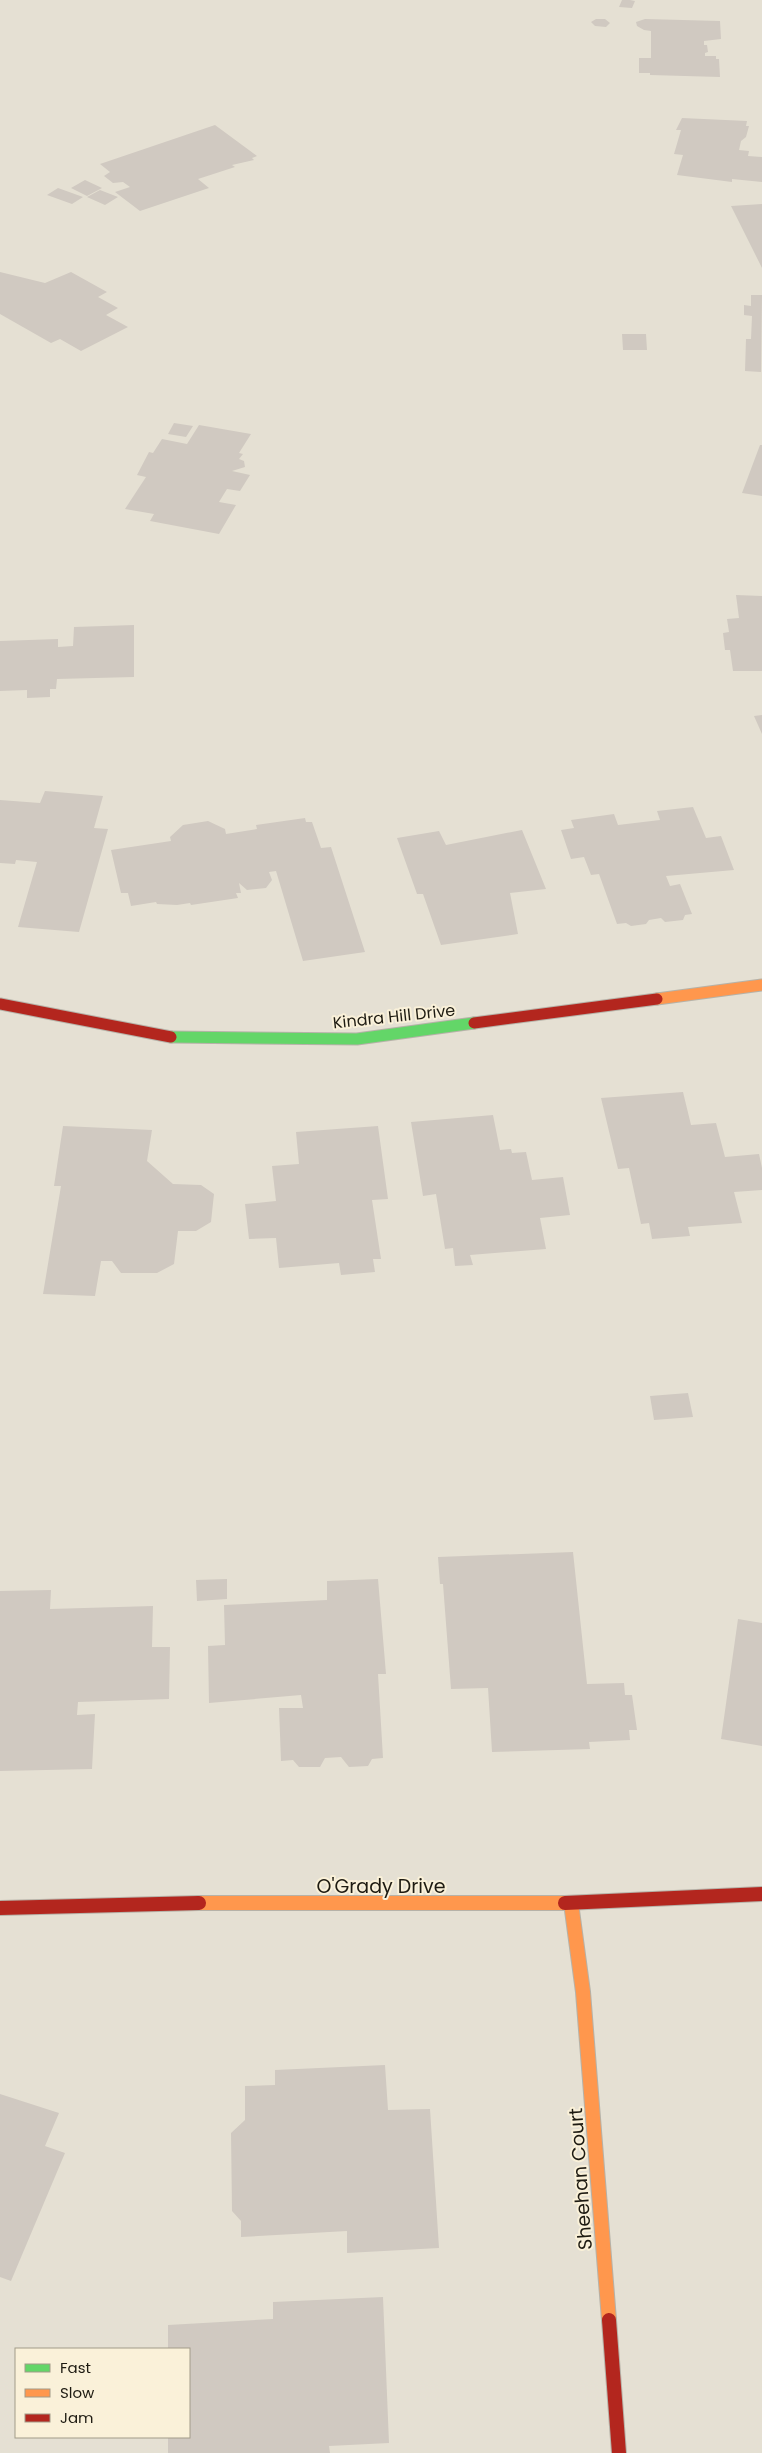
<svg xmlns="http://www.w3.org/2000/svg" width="762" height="2453" font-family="Poppins,sans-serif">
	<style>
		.building { fill: #d0c9c1 }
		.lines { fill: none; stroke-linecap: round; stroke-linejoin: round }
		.fast-casing { stroke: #b6b2a8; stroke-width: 13 }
		.slow-far1-casing { stroke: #b6b2a8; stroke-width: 13 }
		.slow-casing { stroke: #b6b2a8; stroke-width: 16 }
		.jam-far1-casing { stroke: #b6b2a8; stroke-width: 13 }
		.jam-casing { stroke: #b6b2a8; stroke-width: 16 }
		.fast { stroke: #63d668; stroke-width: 11 }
		.slow-far1 { stroke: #ff974d; stroke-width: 11 }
		.slow { stroke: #ff974d; stroke-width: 14 }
		.jam-far1 { stroke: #b3261e; stroke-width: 11 }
		.jam { stroke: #b3261e; stroke-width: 14 }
		.labels { text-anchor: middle; stroke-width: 4; stroke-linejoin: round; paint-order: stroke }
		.street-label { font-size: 16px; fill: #1e1b12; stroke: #faf1d9 }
		.near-street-label { font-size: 19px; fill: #1e1b12; stroke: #faf1d9 }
	</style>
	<rect width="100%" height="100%" fill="#e5e0d3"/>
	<path class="building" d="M 622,0 L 630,0 L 635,1 L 632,8 L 619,7 Z
		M 596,19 L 605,19 L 610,23 L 606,27 L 595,26 L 591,22 Z
		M 645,19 L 720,21 L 721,39 L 704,41 L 704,45 L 707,45 L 708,52 L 705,53 L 705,56 L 716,56 L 716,59 L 719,59 L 720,77 L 650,75 L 650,73 L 639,73 L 639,58 L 651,58 L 651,31 L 644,30 L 637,26 L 636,22 Z
		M 682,118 L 747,121 L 746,126 L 749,126 L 746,137 L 741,141 L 739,150 L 749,151 L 748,156 L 762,157 L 762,182 L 732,179 L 732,182 L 677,175 L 683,155 L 674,154 L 681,130 L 676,130 Z
		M 215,125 L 257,156 L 252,158 L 254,160 L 232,165 L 235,167 L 198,179 L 209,188 L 140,211 L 115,192 L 130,187 L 123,182 L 113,183 L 104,176 L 110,172 L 100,164 Z
		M 85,180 L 102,188 L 87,196 L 71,188 Z
		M 58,188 L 83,197 L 72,204 L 47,195 Z
		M 100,190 L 118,197 L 105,205 L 87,197 Z
		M 762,204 L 762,268 L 731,206 Z
		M 0,272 L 45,283 L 71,272 L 107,292 L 98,297 L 118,308 L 106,315 L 128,327 L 81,351 L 60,339 L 51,343 L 0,314 Z
		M 751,295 L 762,295 L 761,372 L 745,371 L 746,339 L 751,339 L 752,316 L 744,315 L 744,305 L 751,306 Z
		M 622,334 L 646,334 L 647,350 L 623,350 Z
		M 174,423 L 193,426 L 186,437 L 168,434 Z
		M 199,425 L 251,434 L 239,453 L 243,454 L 239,459 L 244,461 L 245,467 L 232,471 L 250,475 L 240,491 L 227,489 L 219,502 L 236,505 L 219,534 L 150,521 L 154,514 L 125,509 L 146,477 L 137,475 L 149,452 L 153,453 L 162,439 L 187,444 Z
		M 760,445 L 762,445 L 762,496 L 742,493 Z
		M 736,595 L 762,596 L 762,671 L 733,671 L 730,650 L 725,650 L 723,633 L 729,632 L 727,619 L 739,618 Z
		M 134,625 L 134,677 L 57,679 L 56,689 L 50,689 L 50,697 L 27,698 L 27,690 L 0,691 L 0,641 L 58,639 L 58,647 L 73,646 L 74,627 Z
		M 762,715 L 762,734 L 754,716 Z
		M 45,791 L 103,796 L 94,828 L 108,829 L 79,932 L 18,927 L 37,862 L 16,860 L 15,864 L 0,863 L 0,800 L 40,803 Z
		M 693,807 L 706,838 L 721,836 L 734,870 L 666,876 L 670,886 L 680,884 L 692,914 L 685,915 L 683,920 L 665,922 L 661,918 L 649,920 L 646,924 L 631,926 L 626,923 L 617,924 L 599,874 L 591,875 L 584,857 L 571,859 L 561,830 L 574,828 L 571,820 L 614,814 L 618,825 L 660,820 L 657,811 Z
		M 305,818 L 306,822 L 312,822 L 321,848 L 331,847 L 365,952 L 303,961 L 276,871 L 269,872 L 272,880 L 266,888 L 247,890 L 239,883 L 241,893 L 236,893 L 238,898 L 191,905 L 190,903 L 177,905 L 157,904 L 156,902 L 131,906 L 128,893 L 121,893 L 111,850 L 171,841 L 170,837 L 183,825 L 208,821 L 225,829 L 226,834 L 257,829 L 256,825 Z
		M 522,830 L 546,889 L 510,893 L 518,934 L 441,945 L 423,894 L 417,894 L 397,838 L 439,831 L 446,845 Z
		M 683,1092 L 691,1125 L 716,1123 L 725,1157 L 759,1154 L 762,1168 L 762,1190 L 734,1192 L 742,1223 L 688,1227 L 690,1236 L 652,1239 L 649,1223 L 641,1224 L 629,1168 L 618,1169 L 601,1098 Z
		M 493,1115 L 500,1150 L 511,1149 L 512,1153 L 526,1152 L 532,1180 L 563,1177 L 570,1215 L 540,1218 L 546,1249 L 470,1255 L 473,1265 L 455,1266 L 453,1248 L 445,1249 L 436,1194 L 423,1196 L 411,1122 Z
		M 63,1126 L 152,1130 L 147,1161 L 173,1184 L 201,1185 L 214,1194 L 211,1222 L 196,1231 L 178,1231 L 174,1264 L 157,1273 L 121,1273 L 112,1261 L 101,1261 L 95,1296 L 43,1294 L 61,1186 L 54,1186 Z
		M 378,1126 L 388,1199 L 372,1200 L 381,1259 L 373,1259 L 375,1272 L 341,1275 L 339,1263 L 279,1268 L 276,1238 L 249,1239 L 245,1204 L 276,1201 L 272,1166 L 299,1164 L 296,1132 Z
		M 688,1393 L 693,1417 L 654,1420 L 650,1396 Z
		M 573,1552 L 587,1684 L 624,1683 L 625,1695 L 632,1695 L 637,1730 L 629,1730 L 630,1740 L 589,1742 L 590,1749 L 492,1752 L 488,1688 L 451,1689 L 443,1584 L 440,1584 L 438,1557 Z
		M 227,1579 L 227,1599 L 197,1601 L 196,1580 Z
		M 378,1579 L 386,1674 L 378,1674 L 383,1758 L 372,1759 L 368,1766 L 349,1767 L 341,1757 L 325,1758 L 320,1767 L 299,1767 L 293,1760 L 281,1761 L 279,1708 L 303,1708 L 301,1695 L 209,1703 L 208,1646 L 225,1645 L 224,1605 L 327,1600 L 327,1581 Z
		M 51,1590 L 50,1609 L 153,1606 L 152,1647 L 170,1647 L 169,1699 L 78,1702 L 77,1715 L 95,1714 L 92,1769 L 0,1771 L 0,1591 Z
		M 738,1619 L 762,1623 L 762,1746 L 721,1739 Z
		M 385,2065 L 388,2110 L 430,2109 L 439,2248 L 347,2253 L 347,2231 L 241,2237 L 241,2221 L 232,2211 L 231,2133 L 245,2120 L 245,2086 L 275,2085 L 275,2070 Z
		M 0,2094 L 59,2113 L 45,2146 L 65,2153 L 11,2281 L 0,2277 Z
		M 383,2297 L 389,2443 L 329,2446 L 330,2453 L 168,2453 L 168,2437 L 189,2437 L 189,2349 L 168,2349 L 168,2325 L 273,2319 L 273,2302 Z"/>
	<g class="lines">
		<g class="fast-casing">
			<path id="fast" d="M 171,1037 L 357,1039 L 474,1023"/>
		</g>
		<g class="slow-far1-casing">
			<path id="slow-far1" d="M 657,999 L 762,985"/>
		</g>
		<g class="slow-casing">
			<path id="slow" d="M 199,1903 L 565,1903
				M 571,1903 L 583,1992 L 609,2320"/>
		</g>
		<g class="jam-far1-casing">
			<path id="jam-far1" d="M 0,1004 L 171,1037
				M 474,1023 L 657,999"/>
		</g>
		<g class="jam-casing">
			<path id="jam" d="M 565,1903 L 762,1894
				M 0,1908 L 199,1903
				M 609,2320 L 619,2453"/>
		</g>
		<use href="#fast" class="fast"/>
		<use href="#slow-far1" class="slow-far1"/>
		<use href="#slow" class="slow"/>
		<use href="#jam-far1" class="jam-far1"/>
		<use href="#jam" class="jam"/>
	</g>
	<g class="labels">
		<g class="street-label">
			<text transform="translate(394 1016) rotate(-6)" y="6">Kindra Hill Drive</text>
		</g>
		<g class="near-street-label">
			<text x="381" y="1893">O'Grady Drive</text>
			<text transform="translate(580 2179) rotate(-94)" y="7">Sheehan Court</text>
		</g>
	</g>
	<rect x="15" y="2348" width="175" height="90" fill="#faf1d9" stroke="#a29b89"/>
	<rect x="25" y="2364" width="25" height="8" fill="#63d668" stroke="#a29b89"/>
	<text x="60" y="2373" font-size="15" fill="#1e1b12">Fast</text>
	<rect x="25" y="2389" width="25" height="8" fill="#ff974d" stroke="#a29b89"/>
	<text x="60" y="2398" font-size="15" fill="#1e1b12">Slow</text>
	<rect x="25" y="2414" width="25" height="8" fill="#b3261e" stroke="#a29b89"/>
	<text x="60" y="2423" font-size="15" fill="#1e1b12">Jam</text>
</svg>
